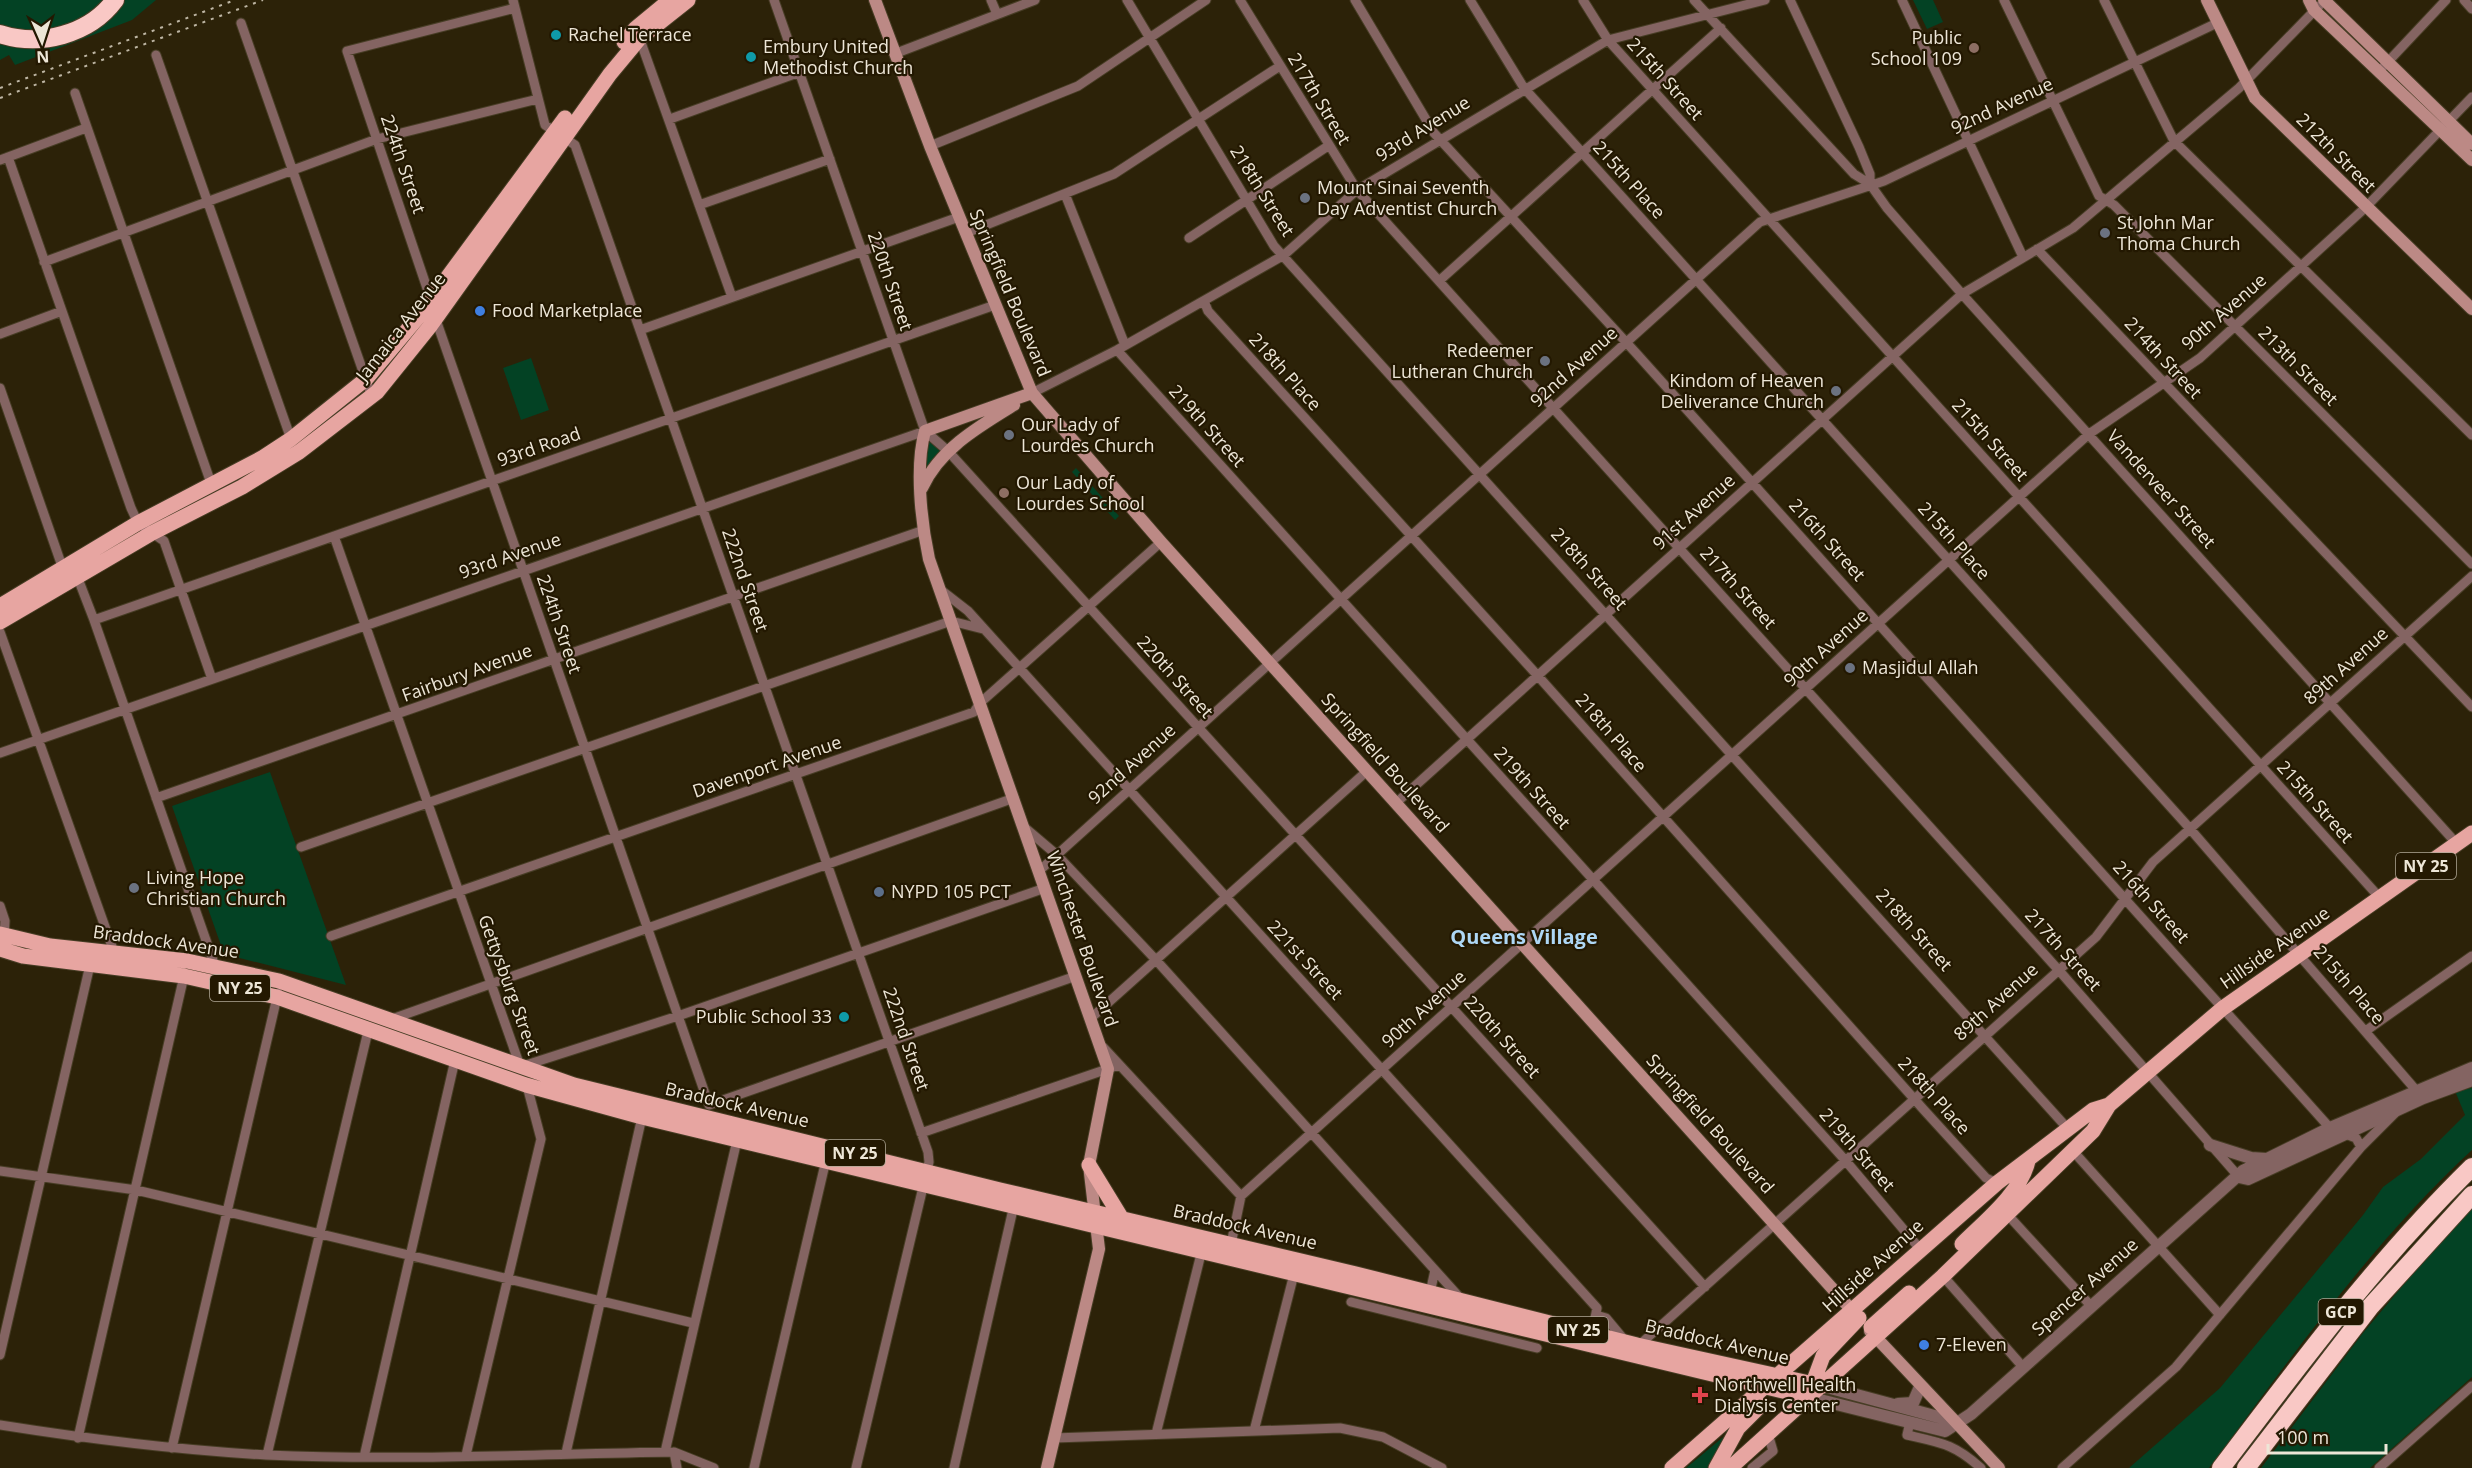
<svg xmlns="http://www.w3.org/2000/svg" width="2472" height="1468" font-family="'Open Sans',sans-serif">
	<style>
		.green { fill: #034224 }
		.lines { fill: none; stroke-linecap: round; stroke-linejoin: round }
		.minor-casing { stroke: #473d25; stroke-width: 11 }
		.tertiary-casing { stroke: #473d25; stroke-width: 14 }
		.secondary-casing { stroke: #473d25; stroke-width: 14 }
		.primary-casing { stroke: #473d25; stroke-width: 17 }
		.motorway-casing { stroke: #473d25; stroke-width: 20 }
		.minor { stroke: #846462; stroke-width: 9 }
		.tertiary { stroke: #846462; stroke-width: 12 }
		.secondary { stroke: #bc8985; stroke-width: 12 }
		.primary { stroke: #e7a5a1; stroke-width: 15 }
		.motorway { stroke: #f9c8c5; stroke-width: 18 }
		.rail { stroke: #beb6a4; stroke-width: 2; stroke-dasharray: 3 6; stroke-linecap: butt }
		.culture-dot { fill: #0f9aa8; stroke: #231801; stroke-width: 2 }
		.education-dot { fill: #8d6e63; stroke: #231801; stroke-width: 2 }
		.worship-dot { fill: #6b7280; stroke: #231801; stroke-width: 2 }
		.shop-dot { fill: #3f7fe0; stroke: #231801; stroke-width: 2 }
		.service-dot { fill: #5c6f8a; stroke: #231801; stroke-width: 2 }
		.health-dot { fill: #e0444e; stroke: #231801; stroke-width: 2 }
		.labels { text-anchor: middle; stroke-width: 4.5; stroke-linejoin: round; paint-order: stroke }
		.shield { fill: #231801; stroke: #b0a897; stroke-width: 1.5 }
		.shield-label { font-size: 16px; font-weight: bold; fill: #ede6d7 }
		.poi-label { font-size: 18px; fill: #ede6d7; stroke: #231801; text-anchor: start }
		.street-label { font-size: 18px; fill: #ede6d7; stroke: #231801 }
		.neighbourhood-label { font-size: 20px; font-weight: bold; fill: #aed7f5; stroke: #231801 }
	</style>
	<rect width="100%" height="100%" fill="#2c2208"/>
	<path class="green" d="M 0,0 L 108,0 C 62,37 57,33 0,29 Z
		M 118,0 L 156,0 L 132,20 L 15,65 L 9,55 L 0,60 L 0,39 L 55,42 Z
		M 1913,0 L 1933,0 L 1943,22 L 1927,29 Z
		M 531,358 L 549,410 L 521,420 L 503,368 Z
		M 932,442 L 940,451 L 922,472 L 926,444 Z
		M 1076,468 L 1119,516 L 1115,520 L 1072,472 Z
		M 270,772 L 346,985 L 224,954 L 172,806 Z
		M 2472,1088 L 2472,1150 C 2371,1243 2291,1358 2209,1468 L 2129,1468 L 2220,1388 L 2363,1215 L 2383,1187 L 2421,1159 L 2465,1115 L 2455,1091 Z
		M 2472,1209 L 2472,1377 L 2370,1468 L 2261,1468 L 2363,1333 L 2426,1258 Z
		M 1728,1433 L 1708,1468 L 1686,1468 Z"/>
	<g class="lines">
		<g class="minor-casing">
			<path id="minor" d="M 513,0 L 545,125 L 575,145 L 928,1152 L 929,1162 L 856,1468
				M 774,0 L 925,431 L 948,451 L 1705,1287
				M 991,0 L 997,14
				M 1127,0 L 1274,246 L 2069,1130
				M 1240,0 L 1357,190 L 2063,975 L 2239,1177
				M 1355,0 L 1434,133 L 1636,353 L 2330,1128 L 2356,1138 L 2361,1147
				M 1470,0 L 1524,88 L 2185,823 L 2421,1096
				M 1583,0 L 1608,40 L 2380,898
				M 1694,0 L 1854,174 L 1870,184 L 1887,208 L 1962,294 L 2457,844
				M 1790,0 L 1859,147 L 1870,174 L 1870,184
				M 1902,0 L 2023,257
				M 2004,0 L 2099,196 L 2114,205 L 2472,564
				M 2104,0 L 2174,141 L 2472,435
				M 2464,0 L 2472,9
				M 241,23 L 372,397
				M 639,37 L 732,297
				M 894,54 L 1035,0
				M 156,55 L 291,439
				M 2384,66 L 2446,0
				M 75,93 L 212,486
				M 670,119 L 800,72
				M 930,146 L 1078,86 L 1206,0
				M 8,157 L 131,508 L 138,523 L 164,541 L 212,679
				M 0,160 L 86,128
				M 1065,194 L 1125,345
				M 699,205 L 830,159
				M 966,233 L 1114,174 L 1280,66
				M 1189,238 L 1328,146
				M 2037,249 L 2472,707
				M 44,262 L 377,139 L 538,99
				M 1439,281 L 1721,28
				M 431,300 L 347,51 L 515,8
				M 1204,301 L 1208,311 L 1538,676 L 1924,1110 L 1986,1178 L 1997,1183
				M 435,317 L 709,1105
				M 640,330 L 959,217
				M 0,334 L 62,311
				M 1117,350 L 1845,1160 L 1920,1249
				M 0,388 L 63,569
				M 1032,393 L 1117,350 L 1284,255 L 1357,190 L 1608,40 L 1765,0
				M 334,536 L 520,1066
				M 77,576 L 94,620 L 215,966
				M 941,590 L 968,611 L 1597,1308 L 1592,1333
				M 94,620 L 995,305
				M 0,632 L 114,952
				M 0,753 L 925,431
				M 156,798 L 924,530
				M 1396,803 L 1962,294 L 2073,228 L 2239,88 L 2319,6
				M 1024,827 L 1057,855 L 1156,960 L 1461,1299
				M 301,847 L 951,621 L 983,629
				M 1039,871 L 1760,222 L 1884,181 L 2217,23
				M 0,906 L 5,921 L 4,938
				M 331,936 L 974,712 L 980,703 L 1161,542
				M 1091,1018 L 1367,771
				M 392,1019 L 1014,798
				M 2367,1030 L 2472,956
				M 1103,1047 L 1241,1196
				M 523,1066 L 678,1016 L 1045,888
				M 709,1105 L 1076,976
				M 921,1133 L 1119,1065
				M 2073,1151 L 2220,1315
				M 0,1171 L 136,1190 L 693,1323
				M 2007,1214 L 2091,1306
				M 1231,1244 L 1241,1196 L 2089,434 L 2200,358 L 2366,207 L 2472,97
				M 1943,1276 L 2023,1367
				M 1430,1293 L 1435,1270
				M 1351,1302 L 1537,1348
				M 1596,1315 L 1606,1318 L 1626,1342
				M 1637,1347 L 2096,937 L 2153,862 L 2472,576
				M 0,1355 L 90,965
				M 1910,1422 L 1907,1435 C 1942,1443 1954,1444 1981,1468
				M 0,1425 C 88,1439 176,1450 266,1455 C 401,1461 538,1454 674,1452 L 714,1468
				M 1254,1431 L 1294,1274
				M 1156,1434 L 1202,1250
				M 78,1438 L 184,976
				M 1054,1438 L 1340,1428 L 1383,1437 L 1442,1468
				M 172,1448 L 278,993
				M 665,1452 L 738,1136
				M 674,1452 L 677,1468
				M 566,1453 L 642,1117
				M 267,1455 L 369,1027
				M 466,1455 L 541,1139 L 526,1082
				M 364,1457 L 455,1060
				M 754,1468 L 826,1160
				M 954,1468 L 1014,1205
				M 1752,1468 L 1773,1451 L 1768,1434
				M 2062,1468 L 2176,1367 L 2361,1147 L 2395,1113
				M 2379,1468 L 2472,1386"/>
		</g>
		<g class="tertiary-casing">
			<path id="tertiary" d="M 2210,1145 L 2251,1158 L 2266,1159
				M 2239,1177 L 2248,1179 L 2423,1098 L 2472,1080
				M 1823,1386 L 1942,1418 L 1956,1425
				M 1808,1397 L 1945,1431 L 1971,1414 L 2243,1171 L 2330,1128 L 2472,1068
				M 1898,1404 L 1913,1403 L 1920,1387"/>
		</g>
		<g class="secondary-casing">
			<path id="secondary" d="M 875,0 L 930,146 L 1032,393 L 1161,542 L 1857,1316
				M 2207,0 L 2255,98 L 2472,309
				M 2309,0 L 2314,10 L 2472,160
				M 2324,0 L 2472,144
				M 1032,393 L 925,431 C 915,466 921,522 929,559 L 1108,1069 L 1089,1165 L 1099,1249 L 1047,1468
				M 922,488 C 940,449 978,427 1014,405
				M 1870,1331 L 1999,1468"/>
		</g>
		<g class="primary-casing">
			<path id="primary" d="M 624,42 L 636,28 L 670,0
				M 0,606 L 138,523 L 262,458 L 291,439 L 366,379 L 419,316 L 565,118
				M 0,622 L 152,533 L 242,487 L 299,452 L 377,392 L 431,325 L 610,74 L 640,38 L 688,0
				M 0,934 L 50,946 L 187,961 L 279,981 L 574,1085 L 1000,1190 L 1356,1274 L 1637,1345 L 1823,1386
				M 0,949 L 23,956 L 184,976 L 277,997 L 526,1085 L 642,1117 L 1808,1397
				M 1089,1165 L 1122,1219
				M 1962,1244 C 1985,1221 2020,1194 2028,1161
				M 1871,1327 L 1909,1293
				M 1810,1391 L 1823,1356 L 1859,1318
				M 1672,1468 L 1997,1183 L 2093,1110 L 2109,1105
				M 1716,1468 L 1738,1428 L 1762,1404
				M 1730,1468 L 1943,1276 L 2093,1131 L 2109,1105 L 2223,1008 L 2472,833"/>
		</g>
		<g class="motorway-casing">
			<path id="motorway" d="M 0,34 C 40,47 89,35 115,0
				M 2221,1468 C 2300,1364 2378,1259 2472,1167
				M 2246,1468 L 2370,1307 L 2472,1195"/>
		</g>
		<use href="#minor" class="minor"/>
		<use href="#tertiary" class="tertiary"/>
		<use href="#secondary" class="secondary"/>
		<use href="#primary" class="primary"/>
		<use href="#motorway" class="motorway"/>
		<path class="rail" d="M 0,88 L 235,0
			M 0,98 L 263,0"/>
	</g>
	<g class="culture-dot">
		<circle cx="556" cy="35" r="6"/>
		<circle cx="751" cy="57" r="6"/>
		<circle cx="844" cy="1017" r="6"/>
	</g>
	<g class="education-dot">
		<circle cx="1974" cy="48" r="6"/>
		<circle cx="1004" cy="493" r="6"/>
	</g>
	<g class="worship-dot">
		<circle cx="1305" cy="198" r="6"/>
		<circle cx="2105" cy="233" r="6"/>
		<circle cx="1545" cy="361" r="6"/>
		<circle cx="1836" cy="391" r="6"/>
		<circle cx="1009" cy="435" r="6"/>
		<circle cx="1850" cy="668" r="6"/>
		<circle cx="134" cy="888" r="6"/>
	</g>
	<g class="shop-dot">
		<circle cx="480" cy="311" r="6"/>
		<circle cx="1924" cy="1345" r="6"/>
	</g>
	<circle class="service-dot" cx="879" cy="892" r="6"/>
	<path class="health-dot" d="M1697 1386h6v6h6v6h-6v6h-6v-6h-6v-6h6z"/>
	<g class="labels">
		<g class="shield">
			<rect x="2396" y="853" width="60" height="26" rx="4.5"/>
			<rect x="210" y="975" width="60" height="26" rx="4.5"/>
			<rect x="825" y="1140" width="60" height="26" rx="4.5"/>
			<rect x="2318.5" y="1299" width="45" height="26" rx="4.5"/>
			<rect x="1548" y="1317" width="60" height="26" rx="4.5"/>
		</g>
		<g class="shield-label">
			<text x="2426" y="872">NY 25</text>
			<text x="240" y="994">NY 25</text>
			<text x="855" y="1159">NY 25</text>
			<text x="2341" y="1318">GCP</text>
			<text x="1578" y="1336">NY 25</text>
		</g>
		<g class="poi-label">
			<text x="568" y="41">Rachel Terrace</text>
			<text x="1962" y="44" text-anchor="end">Public<tspan x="1962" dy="21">School 109</tspan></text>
			<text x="763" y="53">Embury United<tspan x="763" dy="21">Methodist Church</tspan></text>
			<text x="1317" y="194">Mount Sinai Seventh<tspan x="1317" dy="21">Day Adventist Church</tspan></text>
			<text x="2117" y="229">St John Mar<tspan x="2117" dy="21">Thoma Church</tspan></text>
			<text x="492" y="317">Food Marketplace</text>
			<text x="1533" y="357" text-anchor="end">Redeemer<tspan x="1533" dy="21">Lutheran Church</tspan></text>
			<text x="1824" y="387" text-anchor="end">Kindom of Heaven<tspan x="1824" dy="21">Deliverance Church</tspan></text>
			<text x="1021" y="431">Our Lady of<tspan x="1021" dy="21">Lourdes Church</tspan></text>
			<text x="1016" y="489">Our Lady of<tspan x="1016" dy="21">Lourdes School</tspan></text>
			<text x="1862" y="674">Masjidul Allah</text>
			<text x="146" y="884">Living Hope<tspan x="146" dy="21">Christian Church</tspan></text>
			<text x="891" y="898">NYPD 105 PCT</text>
			<text x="832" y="1023" text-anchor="end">Public School 33</text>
			<text x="1936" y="1351">7-Eleven</text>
			<text x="1714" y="1391">Northwell Health<tspan x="1714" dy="21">Dialysis Center</tspan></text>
		</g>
		<g class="street-label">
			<text transform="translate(1665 79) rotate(48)" y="6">215th Street</text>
			<text transform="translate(1319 99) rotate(59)" y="6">217th Street</text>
			<text transform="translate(2002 106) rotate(-25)" y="6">92nd Avenue</text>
			<text transform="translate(1423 129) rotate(-32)" y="6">93rd Avenue</text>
			<text transform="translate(2336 153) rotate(45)" y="6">212th Street</text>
			<text transform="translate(403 164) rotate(71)" y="6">224th Street</text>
			<text transform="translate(1629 180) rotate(48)" y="6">215th Place</text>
			<text transform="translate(1262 191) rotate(58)" y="6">218th Street</text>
			<text transform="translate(890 281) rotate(71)" y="6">220th Street</text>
			<text transform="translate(1010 293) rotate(67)" y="6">Springfield Boulevard</text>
			<text transform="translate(2224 312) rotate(-41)" y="6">90th Avenue</text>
			<text transform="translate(401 327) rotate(-52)" y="6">Jamaica Avenue</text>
			<text transform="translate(2163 358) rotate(47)" y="6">214th Street</text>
			<text transform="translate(2298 366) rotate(45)" y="6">213th Street</text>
			<text transform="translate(1574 367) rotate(-42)" y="6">92nd Avenue</text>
			<text transform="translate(1285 372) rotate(48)" y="6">218th Place</text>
			<text transform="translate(1207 426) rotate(48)" y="6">219th Street</text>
			<text transform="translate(1990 440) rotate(48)" y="6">215th Street</text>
			<text transform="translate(539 447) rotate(-19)" y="6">93rd Road</text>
			<text transform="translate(2161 489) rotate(48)" y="6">Vanderveer Street</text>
			<text transform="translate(1694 512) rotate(-42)" y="6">91st Avenue</text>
			<text transform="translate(1827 540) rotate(48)" y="6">216th Street</text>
			<text transform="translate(1954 541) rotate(48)" y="6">215th Place</text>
			<text transform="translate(510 556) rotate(-19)" y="6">93rd Avenue</text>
			<text transform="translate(1589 569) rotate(48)" y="6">218th Street</text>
			<text transform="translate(745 580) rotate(71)" y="6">222nd Street</text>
			<text transform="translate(1738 588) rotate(48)" y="6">217th Street</text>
			<text transform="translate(559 624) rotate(71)" y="6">224th Street</text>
			<text transform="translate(1826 648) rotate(-42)" y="6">90th Avenue</text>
			<text transform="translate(2346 666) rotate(-42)" y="6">89th Avenue</text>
			<text transform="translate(467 673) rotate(-20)" y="6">Fairbury Avenue</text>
			<text transform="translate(1175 677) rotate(48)" y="6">220th Street</text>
			<text transform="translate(1611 733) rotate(49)" y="6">218th Place</text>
			<text transform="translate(1385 763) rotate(48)" y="6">Springfield Boulevard</text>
			<text transform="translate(1132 764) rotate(-42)" y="6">92nd Avenue</text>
			<text transform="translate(767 767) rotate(-19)" y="6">Davenport Avenue</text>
			<text transform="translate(1532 788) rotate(48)" y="6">219th Street</text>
			<text transform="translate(2315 802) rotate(48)" y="6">215th Street</text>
			<text transform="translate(2151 902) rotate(48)" y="6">216th Street</text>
			<text transform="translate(1914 930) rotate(48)" y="6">218th Street</text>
			<text transform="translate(1082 939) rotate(71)" y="6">Winchester Boulevard</text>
			<text transform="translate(166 942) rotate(8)" y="6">Braddock Avenue</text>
			<text transform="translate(2275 948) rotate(-35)" y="6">Hillside Avenue</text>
			<text transform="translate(2063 950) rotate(48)" y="6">217th Street</text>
			<text transform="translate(1305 960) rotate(47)" y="6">221st Street</text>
			<text transform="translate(509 985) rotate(70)" y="6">Gettysburg Street</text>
			<text transform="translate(2349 985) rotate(49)" y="6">215th Place</text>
			<text transform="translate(1996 1002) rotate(-42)" y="6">89th Avenue</text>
			<text transform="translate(1424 1009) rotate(-42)" y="6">90th Avenue</text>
			<text transform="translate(1502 1037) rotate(48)" y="6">220th Street</text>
			<text transform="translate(906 1039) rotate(71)" y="6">222nd Street</text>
			<text transform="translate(1934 1096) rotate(48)" y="6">218th Place</text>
			<text transform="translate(737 1105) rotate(13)" y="6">Braddock Avenue</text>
			<text transform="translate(1710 1124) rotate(48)" y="6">Springfield Boulevard</text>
			<text transform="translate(1857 1150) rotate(49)" y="6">219th Street</text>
			<text transform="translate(1245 1227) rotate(13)" y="6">Braddock Avenue</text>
			<text transform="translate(1873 1266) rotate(-42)" y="6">Hillside Avenue</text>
			<text transform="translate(2085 1287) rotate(-42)" y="6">Spencer Avenue</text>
			<text transform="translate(1717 1342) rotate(13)" y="6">Braddock Avenue</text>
		</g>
		<g class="neighbourhood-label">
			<text x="1524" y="944">Queens Village</text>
		</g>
	</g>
	<g transform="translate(42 42) rotate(177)" stroke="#231801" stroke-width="4.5" paint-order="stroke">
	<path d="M0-4.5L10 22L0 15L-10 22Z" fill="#ede6d7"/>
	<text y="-9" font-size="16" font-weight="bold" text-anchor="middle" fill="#ede6d7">N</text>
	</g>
	<path d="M2268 1444v9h118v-9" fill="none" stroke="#ede6d7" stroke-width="3"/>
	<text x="2277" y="1444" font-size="18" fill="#ede6d7" stroke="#231801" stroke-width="4.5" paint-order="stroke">100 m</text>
</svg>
